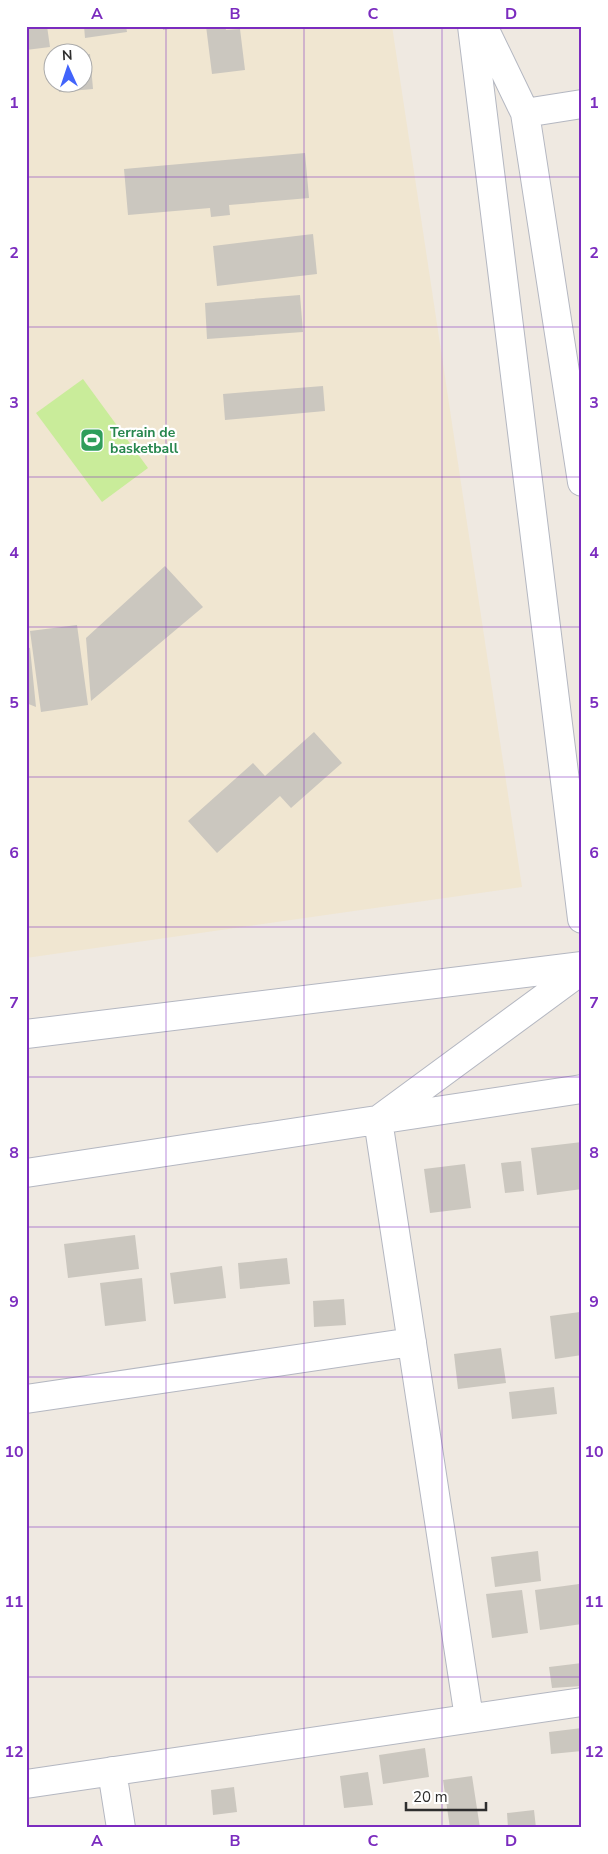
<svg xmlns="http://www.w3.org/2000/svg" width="608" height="1854" font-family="'Nunito Sans',sans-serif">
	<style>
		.education { fill: #f0e6d1; fill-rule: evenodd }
		.pitch { fill: #c9ec9a }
		.building { fill: #cbc7bf }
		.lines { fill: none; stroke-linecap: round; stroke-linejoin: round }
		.street-casing { stroke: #b4b7c1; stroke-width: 30 }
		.street { stroke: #fff; stroke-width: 28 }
		.grid { fill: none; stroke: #7b2cbf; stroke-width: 1; stroke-opacity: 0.55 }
		.labels { text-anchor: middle; stroke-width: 4.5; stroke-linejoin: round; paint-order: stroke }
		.leisure-label { font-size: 14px; font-weight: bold; fill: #27864d; stroke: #fff; text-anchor: start }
		.neatline { fill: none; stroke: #7b2cbf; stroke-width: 2 }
		.grid-label { font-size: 16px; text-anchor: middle; font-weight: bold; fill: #7b2cbf }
	</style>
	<rect width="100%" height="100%" fill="#efe9e1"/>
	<path class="education" d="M 26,26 L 392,26 L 522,887 L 26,958 ZM 52,52 L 82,52 L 82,82 L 52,82 Z"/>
	<path class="pitch" d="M 83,379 L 148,468 L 102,502 L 36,413 Z"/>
	<path class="building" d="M 26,26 L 47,26 L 50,47 L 26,50 Z
		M 84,26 L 126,26 L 127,32 L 85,38 Z
		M 163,26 L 181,26 L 181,27 L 163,30 Z
		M 206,26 L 225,26 L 226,30 L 240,29 L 245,70 L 212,74 Z
		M 90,54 L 93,89 L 59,92 L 58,82 L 82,82 L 82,55 Z
		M 305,153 L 309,198 L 229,205 L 230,215 L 211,217 L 210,208 L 128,215 L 124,169 Z
		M 313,234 L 317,274 L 217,286 L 213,246 Z
		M 300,295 L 303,332 L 207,339 L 205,303 Z
		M 323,386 L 325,411 L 225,420 L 223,394 Z
		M 165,566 L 203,607 L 91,701 L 86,638 Z
		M 77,625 L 88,705 L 41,712 L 30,631 Z
		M 26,647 L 30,648 L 36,707 L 26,703 Z
		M 314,732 L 342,763 L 291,808 L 280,796 L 217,853 L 188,821 L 253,763 L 265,776 Z
		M 582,1142 L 582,1189 L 537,1195 L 531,1148 Z
		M 521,1161 L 524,1191 L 505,1193 L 501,1163 Z
		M 465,1164 L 471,1208 L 430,1213 L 424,1169 Z
		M 135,1235 L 139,1269 L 68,1278 L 64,1244 Z
		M 287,1258 L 290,1284 L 240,1289 L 238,1263 Z
		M 222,1266 L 226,1298 L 174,1304 L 170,1273 Z
		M 142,1278 L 146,1321 L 105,1326 L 100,1283 Z
		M 344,1299 L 346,1325 L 314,1327 L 313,1301 Z
		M 580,1312 L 582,1355 L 555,1359 L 550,1316 Z
		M 501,1348 L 506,1383 L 458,1389 L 454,1354 Z
		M 554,1387 L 557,1414 L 512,1419 L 509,1392 Z
		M 538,1551 L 541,1581 L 495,1587 L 491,1557 Z
		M 579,1584 L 582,1624 L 540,1630 L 535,1590 Z
		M 522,1590 L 528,1633 L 492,1638 L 486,1594 Z
		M 582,1663 L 582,1686 L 552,1688 L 549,1667 Z
		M 582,1728 L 582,1751 L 551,1754 L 549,1732 Z
		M 425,1748 L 429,1777 L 383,1784 L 379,1755 Z
		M 368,1772 L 373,1805 L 344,1808 L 340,1776 Z
		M 472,1776 L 480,1828 L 450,1828 L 443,1780 Z
		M 234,1787 L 237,1812 L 213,1815 L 211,1790 Z
		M 534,1810 L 536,1828 L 508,1828 L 507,1813 Z"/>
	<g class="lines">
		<g class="street-casing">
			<path id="street" d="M 472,26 L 582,919
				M 483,26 L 525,113 L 582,482
				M 525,113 L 582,104
				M 26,1034 L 582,966
				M 26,1173 L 582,1089
				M 26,1399 L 412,1342
				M 469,1718 L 378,1120 L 582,970
				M 112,1771 L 121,1828
				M 26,1784 L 582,1702"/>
		</g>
		<use href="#street" class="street"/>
	</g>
	<path class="grid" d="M 166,26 L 166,1828M 304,26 L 304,1828M 442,26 L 442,1828M 26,177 L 582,177M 26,327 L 582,327M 26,477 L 582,477M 26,627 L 582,627M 26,777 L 582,777M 26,927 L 582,927M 26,1077 L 582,1077M 26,1227 L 582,1227M 26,1377 L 582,1377M 26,1527 L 582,1527M 26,1677 L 582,1677"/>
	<defs>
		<g id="stadium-square" transform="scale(1.25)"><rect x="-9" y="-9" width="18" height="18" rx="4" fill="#2e9e5b" stroke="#fff"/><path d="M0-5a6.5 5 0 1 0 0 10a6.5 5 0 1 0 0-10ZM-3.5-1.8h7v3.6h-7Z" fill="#fff"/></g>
	</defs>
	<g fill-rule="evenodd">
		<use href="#stadium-square" x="92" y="440"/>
	</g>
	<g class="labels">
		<g class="leisure-label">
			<text x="110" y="437">Terrain de<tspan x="110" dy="16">basketball</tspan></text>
		</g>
	</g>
	<rect width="608" height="1854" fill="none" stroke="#ffffff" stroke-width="55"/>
	<g transform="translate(68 68) rotate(357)"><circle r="24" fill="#ffffff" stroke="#ababab"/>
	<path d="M0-4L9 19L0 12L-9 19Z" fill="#4264fb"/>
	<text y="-8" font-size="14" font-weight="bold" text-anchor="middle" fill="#2e2e2e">N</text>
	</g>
	<path d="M406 1802v8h80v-8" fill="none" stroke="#2e2e2e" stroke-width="2.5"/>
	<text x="413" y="1802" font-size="15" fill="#2e2e2e" stroke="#ffffff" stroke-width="4" paint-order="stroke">20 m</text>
	<rect x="28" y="28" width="552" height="1798" class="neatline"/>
	<g class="grid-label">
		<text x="97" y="19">A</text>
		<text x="235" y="19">B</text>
		<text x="373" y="19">C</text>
		<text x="511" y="19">D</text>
		<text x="14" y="108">1</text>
		<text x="594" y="108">1</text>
		<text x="14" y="258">2</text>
		<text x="594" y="258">2</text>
		<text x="14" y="408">3</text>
		<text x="594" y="408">3</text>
		<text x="14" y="558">4</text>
		<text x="594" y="558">4</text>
		<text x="14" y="708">5</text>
		<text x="594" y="708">5</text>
		<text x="14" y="858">6</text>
		<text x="594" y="858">6</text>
		<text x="14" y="1008">7</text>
		<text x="594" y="1008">7</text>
		<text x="14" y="1158">8</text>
		<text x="594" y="1158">8</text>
		<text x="14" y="1307">9</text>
		<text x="594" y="1307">9</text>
		<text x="14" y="1457">10</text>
		<text x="594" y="1457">10</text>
		<text x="14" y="1607">11</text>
		<text x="594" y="1607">11</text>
		<text x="14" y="1757">12</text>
		<text x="594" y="1757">12</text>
		<text x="97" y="1846">A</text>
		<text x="235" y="1846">B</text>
		<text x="373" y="1846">C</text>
		<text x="511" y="1846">D</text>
	</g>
</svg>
